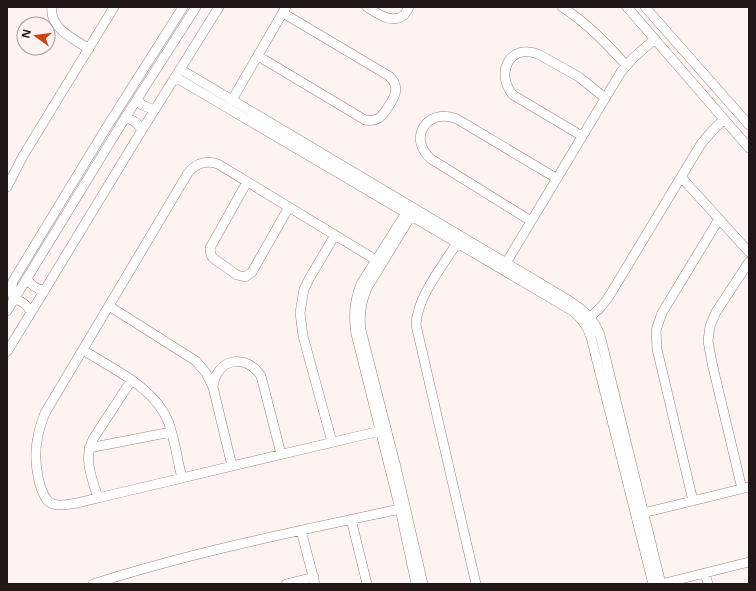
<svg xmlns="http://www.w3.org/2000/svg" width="756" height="591" font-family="'Open Sans',sans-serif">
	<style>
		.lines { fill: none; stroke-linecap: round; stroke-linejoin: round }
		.minor-casing { stroke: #98847e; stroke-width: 10 }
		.minor { stroke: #fff; stroke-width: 9 }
	</style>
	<rect width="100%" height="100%" fill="#fdf4f1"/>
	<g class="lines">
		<g class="minor-casing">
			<path id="minor" d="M 52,7 C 49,28 74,39 89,49
				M 367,7 C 377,13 392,25 404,15 C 406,13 408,9 409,7
				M 562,7 C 587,23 606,43 626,65
				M 627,7 L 749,148
				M 645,7 L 749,125
				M 258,56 L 365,120 C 377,122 382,117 388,107 C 396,96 400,86 389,76 L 283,13
				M 180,69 L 565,298 C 581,308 593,317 600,335 L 661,584
				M 175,77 L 571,310 C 581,317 587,325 591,337 L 653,584
				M 137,99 L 142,105 L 154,110
				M 232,100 L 286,7
				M 125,118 C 133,119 138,123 142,130
				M 582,136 L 513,95 C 495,74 509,43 538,54 L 579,77 L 605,98
				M 681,177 L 749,252
				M 247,182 L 210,248 L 211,255 L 213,258 L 237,275 L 245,277 L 252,272 L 289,207
				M 7,187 L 23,156 L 114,7
				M 406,213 L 361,284 C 354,301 353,316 356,334 L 400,509 L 416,584
				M 411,216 L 367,288 C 361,302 359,315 361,330 L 396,467 L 423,584
				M 531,221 L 431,159 C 407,138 427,107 457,119 L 556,178
				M 457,243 C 442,267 417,297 416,325 L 476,584
				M 376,260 L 218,164 C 206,160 196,163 188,173 L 45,413 C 35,438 33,459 40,485 C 43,493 45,501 53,504 C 63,508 87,500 98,498 L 380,431
				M 506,263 L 621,72 L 633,58 L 655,39
				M 27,278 C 31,286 36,289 44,290
				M 109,306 L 196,361 L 206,373 L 213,387 L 232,466
				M 7,311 L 125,118 L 196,7
				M 31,312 C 27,304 22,301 14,299 L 11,291 L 13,281 L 108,125 L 183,7
				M 590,317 L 600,308 L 608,298 L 701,144 L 712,131 L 724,119
				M 83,350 C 113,369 154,387 168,421 C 175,439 177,459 182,478
				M 7,352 L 142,130 L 219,7
				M 213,387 C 216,359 245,352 261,376 L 281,454
				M 332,442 L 303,336 L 300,313 L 304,289 L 309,279 L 335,235
				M 89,448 L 171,432
				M 742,489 L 712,363 L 708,341 L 710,326 L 716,312 L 749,262
				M 98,498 C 92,478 83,459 93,439 L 131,381
				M 693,501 L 657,349 L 656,330 L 662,313 L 719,219
				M 643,513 L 749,487
				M 351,519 L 367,584
				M 301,530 L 315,584
				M 705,573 L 708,584
				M 93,584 C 193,552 297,531 400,509
				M 286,584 L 314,577
				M 661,584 L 749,562"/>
		</g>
		<use href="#minor" class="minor"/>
	</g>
	<rect width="756" height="591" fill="none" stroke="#1f1816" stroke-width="16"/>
	<g transform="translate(36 36) rotate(284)"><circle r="19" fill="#fdf4f1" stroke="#a49c99"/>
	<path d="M0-3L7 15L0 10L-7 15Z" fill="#ca4218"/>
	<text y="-6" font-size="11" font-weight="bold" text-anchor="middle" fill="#1f1816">N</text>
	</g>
</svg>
